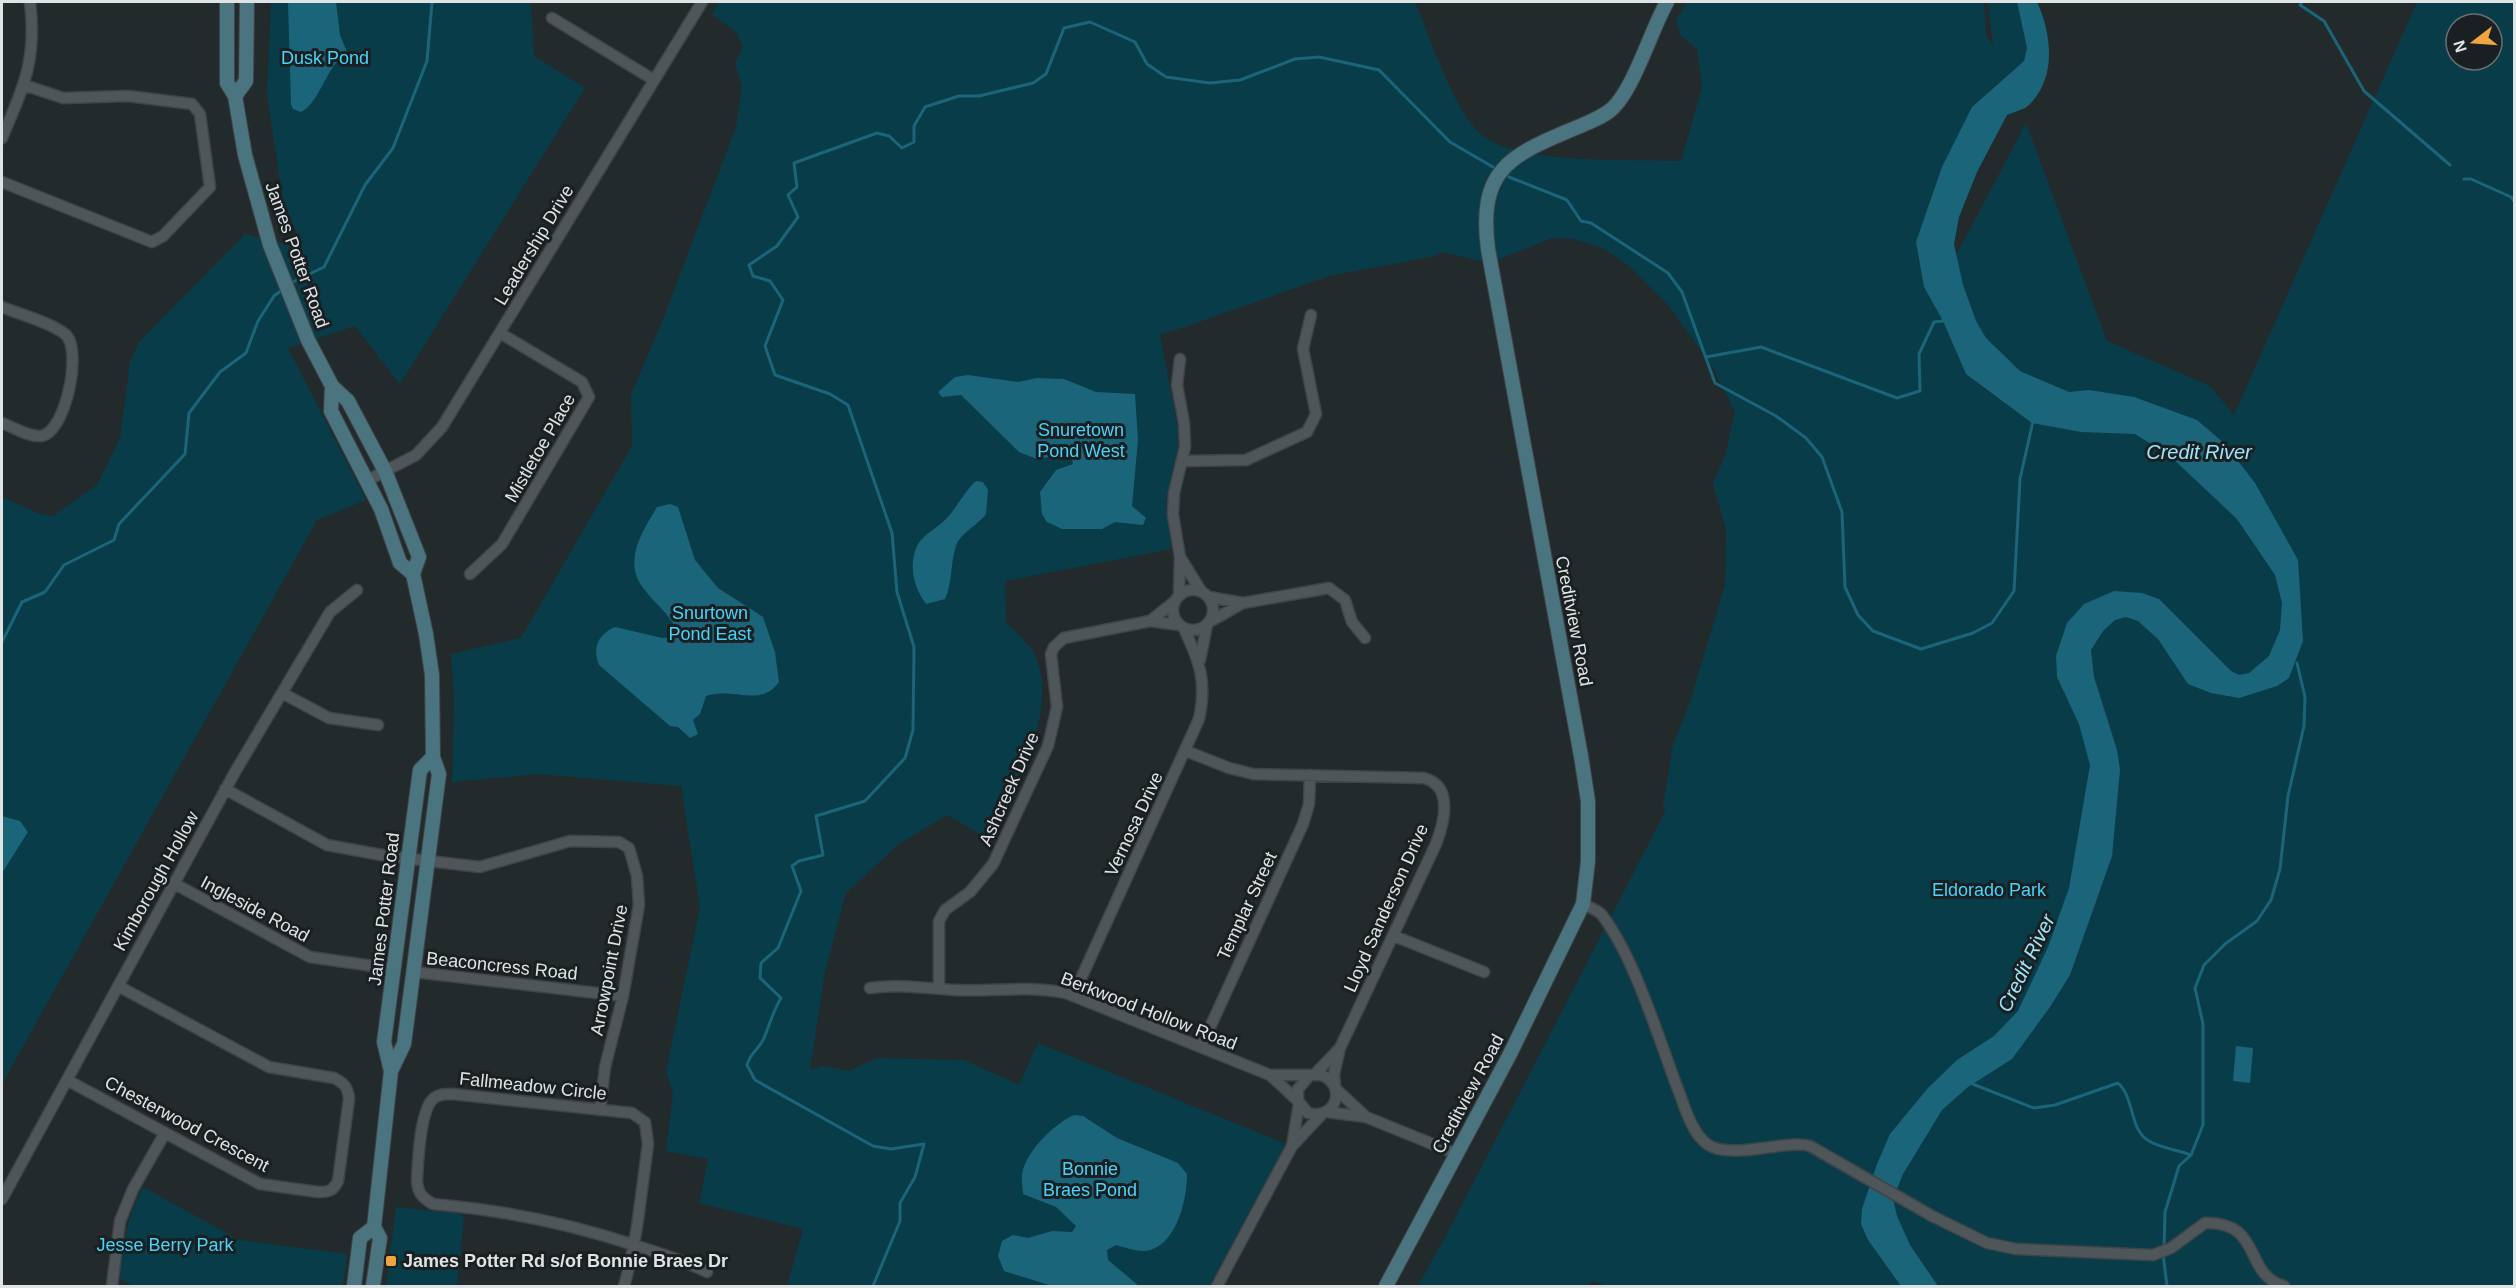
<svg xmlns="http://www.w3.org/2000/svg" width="2516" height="1288" font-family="Arial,sans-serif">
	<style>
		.green { fill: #093c49; fill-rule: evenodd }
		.water { fill: #1a6579 }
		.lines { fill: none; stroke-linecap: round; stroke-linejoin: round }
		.stream { stroke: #1a6579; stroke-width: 3 }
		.street-casing { stroke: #3f4446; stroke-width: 13 }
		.secondary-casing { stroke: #3f4446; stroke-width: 16 }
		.street { stroke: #4f5659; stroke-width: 10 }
		.secondary { stroke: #4a7480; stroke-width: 14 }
		.poi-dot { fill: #f1a540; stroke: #1a2022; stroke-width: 2 }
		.labels { text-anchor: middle; stroke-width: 6; stroke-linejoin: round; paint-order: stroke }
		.park-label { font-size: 18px; fill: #4ad2f8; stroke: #1a2022 }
		.street-label { font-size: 18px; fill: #dfe3e4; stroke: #1a2022 }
		.poi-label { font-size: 18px; font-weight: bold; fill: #dfe3e4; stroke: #1a2022; text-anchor: start }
		.water-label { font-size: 20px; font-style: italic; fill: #9fe4fa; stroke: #1a2022 }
	</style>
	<rect width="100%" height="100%" fill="#232a2c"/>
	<path class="green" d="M 271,2 L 531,2 L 534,56 L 585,88 L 400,384 L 355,326 L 288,348 L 366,500 L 317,520 L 2,1084 L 2,497 L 40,514 L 53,516 L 97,485 L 120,438 L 130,362 L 139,342 L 245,234 L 303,248 L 283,200 L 267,95 Z
		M 719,2 L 1415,2 C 1430,37 1454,113 1483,136 C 1519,165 1633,159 1681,161 L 1702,87 L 1697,49 L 1681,36 L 1676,20 L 1687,2 L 1984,2 L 1986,36 L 1993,45 L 1988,2 L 2017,2 L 2027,48 L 2024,61 L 1988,92 L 1916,242 L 1924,287 L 1932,301 L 2026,123 L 2107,341 L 2210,386 L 2234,415 L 2417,2 L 2514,2 L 2514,1286 L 1608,1286 L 1592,1281 L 1587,1286 L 1418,1286 L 1451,1226 L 1666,810 L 1663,807 L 1673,744 L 1689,705 L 1725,585 L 1726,530 L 1713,484 L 1725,456 L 1735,412 L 1712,366 L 1668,305 L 1628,265 L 1603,248 L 1573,239 L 1552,238 L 1500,259 L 1481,261 L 1441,252 L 1435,256 L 1329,276 L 1182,328 L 1160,334 L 1178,429 L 1177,450 L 1166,499 L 1171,549 L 1005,581 L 1006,622 C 1015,632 1031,645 1036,657 C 1059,717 1013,785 989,839 L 947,815 L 899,844 L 846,893 L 825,972 L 810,1070 L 824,1066 L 849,1071 L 877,1058 L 964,1060 L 1019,1085 L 1038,1043 L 1286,1144 L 1209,1286 L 787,1286 L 803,1229 L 699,1203 L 708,1159 L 666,1151 L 673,1094 L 666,1071 L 700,908 L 681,786 L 537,774 L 452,782 L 454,700 L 451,654 L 521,638 L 632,446 L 631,395 L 664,317 L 736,127 L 742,87 L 735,63 L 743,47 L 737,33 L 712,14 ZM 2456,24 L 2492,24 L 2492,60 L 2456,60 Z
		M 143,1187 L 239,1240 L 347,1254 L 343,1286 L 134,1286 L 120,1279 C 123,1244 127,1217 143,1187 Z
		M 396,1207 L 457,1213 L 464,1217 L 457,1286 L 386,1286 Z"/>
	<path class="water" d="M 288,2 L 336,2 L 340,35 L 347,52 C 327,65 319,104 301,112 L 293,109 L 291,104 Z
		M 2017,2 L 2037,2 C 2052,34 2057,79 2028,106 C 2023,110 2013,112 2007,115 L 1977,172 L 1959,217 L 1954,244 L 1963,285 L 1976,321 L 1986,338 L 2020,371 L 2069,392 L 2089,390 L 2134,397 L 2197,420 L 2225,444 L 2255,483 L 2298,560 L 2303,641 L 2289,678 L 2277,686 L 2239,698 L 2211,693 L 2188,684 L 2158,639 L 2138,621 L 2126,617 L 2115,620 L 2103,631 L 2091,650 L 2094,677 L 2117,750 L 2120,770 L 2112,856 L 2070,975 L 2050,1007 L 2012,1059 L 1968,1087 L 1942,1110 L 1903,1174 L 1893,1199 L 1897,1216 L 1910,1245 L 1938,1286 L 1901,1286 L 1868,1240 L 1861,1224 L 1862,1209 L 1877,1164 L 1890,1134 L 1927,1089 L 1957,1060 L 1994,1036 L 2018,1011 L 2048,947 L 2069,888 L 2090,765 L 2079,724 L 2057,677 L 2056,656 L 2067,623 L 2084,604 L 2114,591 L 2142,593 L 2159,599 L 2231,671 L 2239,675 L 2249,673 L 2269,656 L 2280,630 L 2282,603 L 2275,575 L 2237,519 L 2169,455 L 2135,434 L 2081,432 L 2032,423 L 1966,374 L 1943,321 L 1924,287 L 1916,242 L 1942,167 L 1972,107 L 2024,61 L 2027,48 Z
		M 968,375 L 1018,382 L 1037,378 L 1064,379 L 1096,392 L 1135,394 L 1138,440 L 1132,506 L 1146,518 L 1143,525 L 1115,522 L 1102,529 L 1062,529 L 1047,522 L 1042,514 L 1040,492 L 1056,470 L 1073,464 L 1071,454 L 1037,459 L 1019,452 L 961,395 L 942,397 L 938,392 L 955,377 Z
		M 976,481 L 983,482 L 988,490 L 986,514 C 977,526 961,532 956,546 C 950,563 953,582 945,599 L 926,604 C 914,588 908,566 917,546 C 922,535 939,527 947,518 C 958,506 964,492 976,481 Z
		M 670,504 L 678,507 L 695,560 L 718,588 L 763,617 L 775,652 L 779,682 C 760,708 735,687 706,696 L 700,714 L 693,720 L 698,734 L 690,738 L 678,727 L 670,726 L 599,665 C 592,648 598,634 615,627 L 662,638 L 673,637 L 676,629 C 668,612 655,604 644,589 C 622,562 642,532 657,507 Z
		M 2,816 L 20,821 L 28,832 L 2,873 Z
		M 2236,1046 L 2253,1048 L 2250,1083 L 2233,1081 Z
		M 1074,1115 L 1083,1116 L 1117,1138 L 1178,1163 L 1187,1174 C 1187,1198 1178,1239 1153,1249 C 1142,1254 1127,1248 1116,1245 L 1107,1250 L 1108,1260 L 1139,1286 L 1052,1286 L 1004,1271 L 998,1256 L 1002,1241 L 1013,1235 L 1028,1238 L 1052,1231 L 1072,1232 L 1076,1226 L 1056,1207 L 1023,1194 C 1023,1188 1021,1181 1022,1175 C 1024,1153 1055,1123 1074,1115 Z"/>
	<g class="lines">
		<path class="stream" d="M 2302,2 L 2300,5 L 2324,21 L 2364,91 L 2450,165
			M 1509,177 L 1567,200 L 1581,221 L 1591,223 L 1668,273 L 1682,292 L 1715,383 L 1776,416 L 1806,438 L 1822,457 L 1842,512 L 1845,587 L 1858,615 L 1873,631 L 1921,649 L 1973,633 L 1992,623 L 2014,591 L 2020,479 L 2033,421
			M 2464,179 L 2471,179 L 2511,197 L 2514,201
			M 291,283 L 324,267 L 365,185 L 393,148 L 427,61 L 432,2
			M 1706,357 L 1761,347 L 1897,398 L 1920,391 L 1919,354 L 1934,322 L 1943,321
			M 2,642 L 22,602 L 45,592 L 64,565 L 114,540 L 119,524 L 185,454 L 189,413 L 220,372 L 246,353 L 258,321 L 274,296 L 283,289
			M 1970,1083 L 2034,1108 L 2055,1105 L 2118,1083 C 2135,1098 2129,1130 2149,1141 C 2161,1148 2177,1150 2191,1155
			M 2164,1248 L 2165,1212 L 2179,1166 L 2191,1155 L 2203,1125 L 2203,1024 L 2195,988 L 2204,965 L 2225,944 L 2257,921 L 2271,900 L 2280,869 L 2288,796 L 2304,726 L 2305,697 L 2297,663
			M 2163,1254 L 2167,1286
			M 873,1286 L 900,1221 L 900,1203 L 915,1177 L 924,1144 L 891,1149 L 873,1146 L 755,1080 L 747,1065 C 750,1053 760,1048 764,1038 C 770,1024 773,1011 781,998 L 760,978 L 761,963 L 778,948 L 801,891 L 792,866 L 799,861 L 823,855 L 816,816 L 865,801 L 905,758 L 913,730 L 914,647 L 897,592 L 892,533 L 848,405 L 830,394 L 775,375 L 765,346 L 783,300 L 770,281 L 753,276 L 749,265 L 777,246 L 798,217 L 788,195 L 797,187 L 794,163 L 877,133 L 889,136 L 902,148 L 914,142 L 914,126 L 925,107 L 959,96 L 979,96 L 1033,83 L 1046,74 L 1064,28 L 1090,22 L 1135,42 L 1147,64 L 1166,77 L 1210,83 L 1240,80 L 1295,59 L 1319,57 L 1379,70 L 1450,142 L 1493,167"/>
		<g class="street-casing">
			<path id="street" d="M 552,18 L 654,80
				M 2,138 C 24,86 37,59 30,2
				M 2,182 L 152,242 L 163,236 L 210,187 L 200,114 L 192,104 L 128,96 L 63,98 L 24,85
				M 2,307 C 19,314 52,323 65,334 C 83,348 66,433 41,436 C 28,437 13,427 2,423
				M 1183,461 L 1246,460 L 1307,432 L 1316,414 L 1303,349 L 1311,315
				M 368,480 L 416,455 L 442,427 L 702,2
				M 1180,557 L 1201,591
				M 470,574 L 502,544 L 589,397 L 582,382 L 500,333
				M1173 610a20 20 0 1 1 40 0a20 20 0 1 1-40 0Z
				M 1179,596 L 1180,557 L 1173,515 L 1174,493 L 1185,447 L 1184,423 L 1177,385 L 1180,359
				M 1209,597 L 1243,603
				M 1150,621 L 1175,601
				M 1211,621 L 1243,603 L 1329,588 L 1345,600 L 1352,622 L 1365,638
				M 1200,660 L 1207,625
				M 282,693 L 329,718 L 378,725
				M 1186,751 L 1229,768 L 1253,774 L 1424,778 C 1454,786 1444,823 1436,844 L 1340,1048 L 1334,1074 L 1335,1087
				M 225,789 L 327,845 L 387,856 L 480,867 L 570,841 L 619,842 L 629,848 L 637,876 L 639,905 L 623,996 L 605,1067 L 600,1110
				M 173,883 L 310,957 L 394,969
				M 1583,904 C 1589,907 1598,910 1602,915 C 1635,958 1659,1040 1679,1092 C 1685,1108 1692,1133 1707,1144 C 1730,1161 1785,1139 1810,1146 L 1932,1216 L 1987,1243 L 2016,1249 L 2153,1255 L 2171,1248 L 2205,1223 C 2263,1221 2243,1275 2284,1286
				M 1394,936 L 1484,972
				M 414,972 L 623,996
				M 870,988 C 899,984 926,988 954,990 C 992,992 1029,985 1066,993 L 1270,1075 L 1298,1101
				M 939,988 L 939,921 L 945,910 L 970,892 L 993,864 L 1048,746 L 1057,707 L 1051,654 L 1054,647 L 1064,638 L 1150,621 L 1179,625
				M 1073,996 L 1199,719 C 1207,682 1200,662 1184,629
				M 1201,1047 L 1303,824 L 1309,804 L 1310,775
				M 1271,1075 L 1321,1075 C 1348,1085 1336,1121 1308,1113 L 1298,1101 L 1298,1089 L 1309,1076
				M 1314,1075 L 1338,1050
				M 67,1080 L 260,1184 L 318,1192 C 329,1192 333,1191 338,1181 L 349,1099 C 348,1087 344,1083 334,1078 L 269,1067 L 118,986
				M 1337,1090 L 1366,1117
				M 1327,1112 L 1366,1117 L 1457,1154
				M 1294,1144 L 1321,1115
				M 2,1199 L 235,772 L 330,612 L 357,590
				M 112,1286 L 120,1221 L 133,1189 L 165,1133
				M 624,1286 C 630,1267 633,1247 637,1227 L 648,1144 L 645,1122 L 632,1113 L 452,1094 C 445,1094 439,1094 434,1098 C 420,1109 418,1161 417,1179 C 417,1192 422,1198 433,1204 C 502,1210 568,1223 634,1245 C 659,1253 683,1260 707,1272
				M 1217,1286 L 1292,1146 L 1299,1104"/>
		</g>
		<g class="secondary-casing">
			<path id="secondary" d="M 227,2 L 227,83 L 235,96 L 245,155 L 270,245 L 308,340 L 332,386 L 348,401 L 385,471 L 419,557 L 413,574 L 426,634 L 432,675 L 433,757 L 439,774 L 404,1044 L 391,1071 L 374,1227 L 380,1238 L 373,1286
				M 235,96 L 246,81 L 247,2
				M 332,386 L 331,411 L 381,509 L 400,563 L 413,574
				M 391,1071 L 384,1042 L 420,770 L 433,757
				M 354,1286 L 360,1238 L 374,1227
				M 1386,1286 L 1510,1054 L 1583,904 L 1588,861 L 1588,801 L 1581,756 L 1488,249 C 1478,171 1508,156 1573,129 C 1587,123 1602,118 1613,108 C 1635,86 1651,30 1667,2"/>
		</g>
		<use href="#street" class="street"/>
		<use href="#secondary" class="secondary"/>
	</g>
	<rect class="poi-dot" x="385" y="1255" width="12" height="12" rx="3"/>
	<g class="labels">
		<g class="park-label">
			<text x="325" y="64">Dusk Pond</text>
			<text x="1081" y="436">Snuretown<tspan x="1081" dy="21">Pond West</tspan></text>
			<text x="710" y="619">Snurtown<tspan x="710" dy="21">Pond East</tspan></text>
			<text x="1989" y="896">Eldorado Park</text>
			<text x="1090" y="1175">Bonnie<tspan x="1090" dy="21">Braes Pond</tspan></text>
			<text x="165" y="1251">Jesse Berry Park</text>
		</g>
		<g class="street-label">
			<text transform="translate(534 245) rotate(-59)" y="6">Leadership Drive</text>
			<text transform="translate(297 255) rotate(70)" y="6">James Potter Road</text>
			<text transform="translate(540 448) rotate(-60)" y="6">Mistletoe Place</text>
			<text transform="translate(1574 621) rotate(79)" y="6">Creditview Road</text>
			<text transform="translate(1009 789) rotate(-66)" y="6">Ashcreek Drive</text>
			<text transform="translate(1134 824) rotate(-65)" y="6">Vernosa Drive</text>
			<text transform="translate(156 881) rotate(-61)" y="6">Kimborough Hollow</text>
			<text transform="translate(1247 906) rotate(-65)" y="6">Templar Street</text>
			<text transform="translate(1386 908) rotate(-66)" y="6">Lloyd Sanderson Drive</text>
			<text transform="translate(255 909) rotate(28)" y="6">Ingleside Road</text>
			<text transform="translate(384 909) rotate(-83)" y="6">James Potter Road</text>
			<text transform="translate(502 966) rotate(6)" y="6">Beaconcress Road</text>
			<text transform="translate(609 970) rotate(-79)" y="6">Arrowpoint Drive</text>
			<text transform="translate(1149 1011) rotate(21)" y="6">Berkwood Hollow Road</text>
			<text transform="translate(533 1086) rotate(6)" y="6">Fallmeadow Circle</text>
			<text transform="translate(1468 1094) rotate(-62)" y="6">Creditview Road</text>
			<text transform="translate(187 1124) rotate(28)" y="6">Chesterwood Crescent</text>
		</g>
		<g class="poi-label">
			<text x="403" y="1267">James Potter Rd s/of Bonnie Braes Dr</text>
		</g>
		<g class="water-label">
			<text x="2199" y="459">Credit River</text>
			<text transform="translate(2026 963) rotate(-64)" y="7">Credit River</text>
		</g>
	</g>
	<rect width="2516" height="1288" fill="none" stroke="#dfe3e4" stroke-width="6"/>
	<g transform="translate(2474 42) rotate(253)"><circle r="28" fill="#1a2022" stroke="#696e70" stroke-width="1.5"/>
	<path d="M0-4.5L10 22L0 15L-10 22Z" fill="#f1a540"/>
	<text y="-9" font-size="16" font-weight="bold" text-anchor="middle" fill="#dfe3e4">N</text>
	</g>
</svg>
